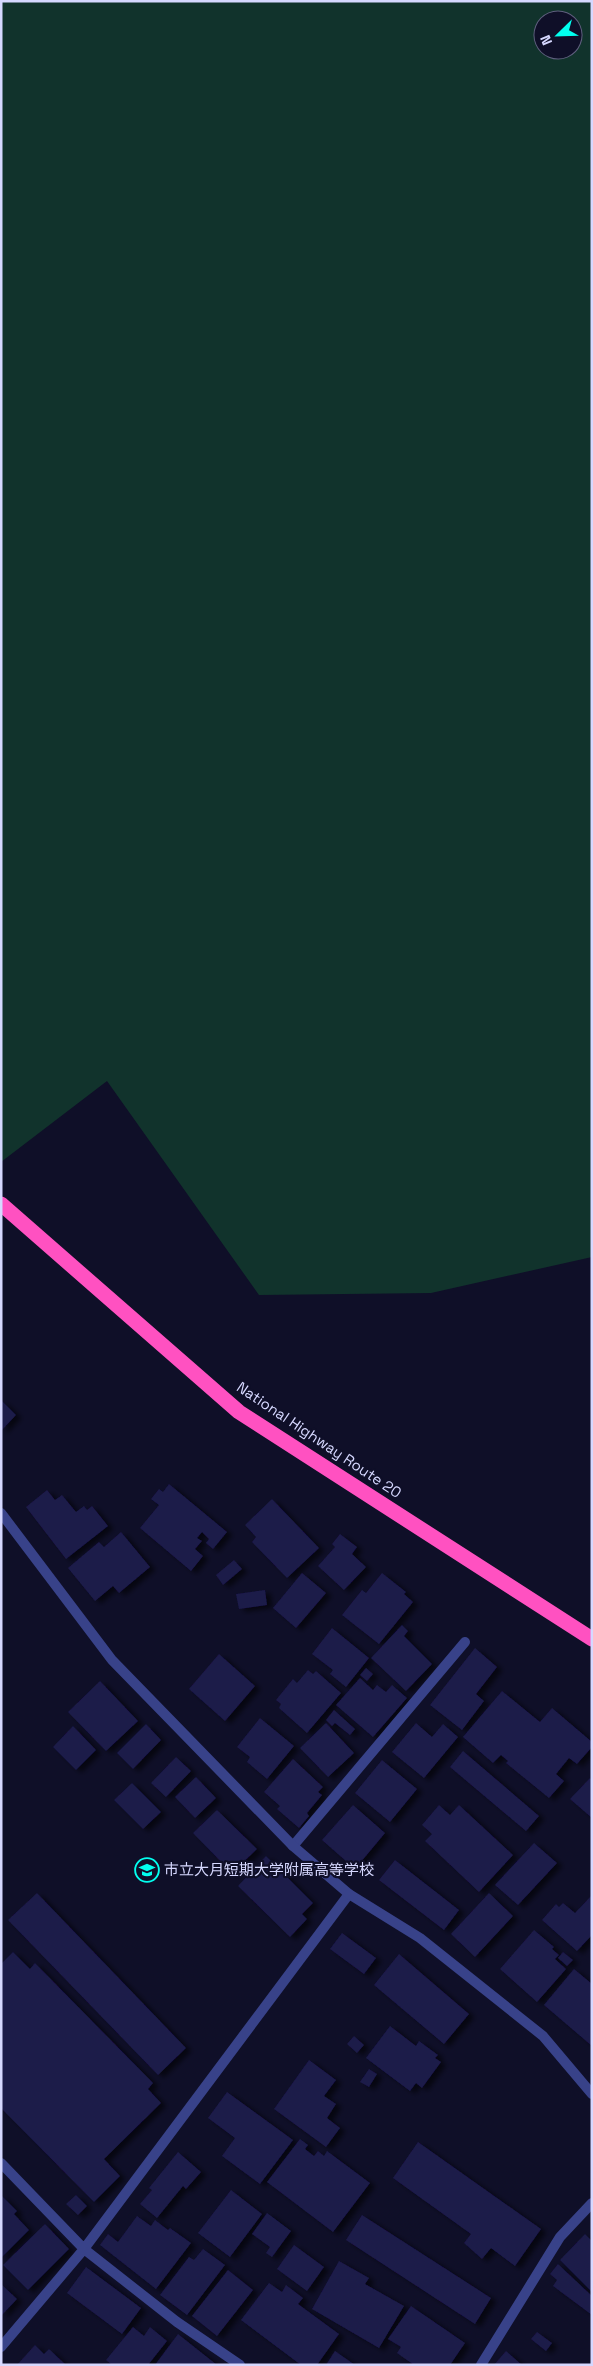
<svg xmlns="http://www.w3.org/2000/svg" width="593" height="2366" font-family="'Space Grotesk','Noto Sans JP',sans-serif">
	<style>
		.green { fill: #11332c; fill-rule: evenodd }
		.building { fill: #1c1a4a; filter: url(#shadow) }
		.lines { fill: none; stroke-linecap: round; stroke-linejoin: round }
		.lane { stroke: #384289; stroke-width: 10 }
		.street { stroke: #384289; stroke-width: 10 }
		.highway { stroke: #ff51c1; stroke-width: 15 }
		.labels { text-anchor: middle; stroke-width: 4.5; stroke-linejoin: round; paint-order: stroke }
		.street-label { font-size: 15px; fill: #d6d8ff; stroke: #0f0f28 }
		.poi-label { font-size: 15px; fill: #d6d8ff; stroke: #0f0f28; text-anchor: start }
	</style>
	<defs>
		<filter id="shadow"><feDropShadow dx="5.5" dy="3" stdDeviation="2.5" flood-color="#0009"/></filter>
	</defs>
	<rect width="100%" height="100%" fill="#0f0f28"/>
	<path class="green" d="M 1,1 L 592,1 L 592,1257 L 431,1293 L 259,1295 L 107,1081 L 1,1162 ZM 543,20 L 573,20 L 573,50 L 543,50 Z"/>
	<path class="building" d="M 1,1400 L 16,1415 L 1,1431 Z
		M 169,1484 L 227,1532 L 213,1549 L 206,1543 L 209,1539 L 202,1532 L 197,1538 L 202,1541 L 195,1549 L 203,1556 L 191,1571 L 140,1528 L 159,1505 L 151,1499 L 159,1489 L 163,1492 Z
		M 47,1490 L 55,1500 L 62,1495 L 76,1512 L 84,1506 L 87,1510 L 92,1506 L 108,1526 L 66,1559 L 26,1507 Z
		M 272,1499 L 319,1548 L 287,1578 L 252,1542 L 256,1537 L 245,1525 Z
		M 121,1532 L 150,1567 L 119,1593 L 113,1586 L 95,1601 L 68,1568 L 99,1542 L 104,1547 Z
		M 340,1534 L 357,1547 L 352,1554 L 366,1567 L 344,1590 L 318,1566 L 335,1547 L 332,1544 Z
		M 234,1560 L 242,1569 L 223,1585 L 216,1575 Z
		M 302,1573 L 326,1593 L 296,1628 L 273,1608 Z
		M 382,1573 L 406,1592 L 404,1594 L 413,1602 L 379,1644 L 342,1615 L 362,1590 L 366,1593 Z
		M 265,1590 L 267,1605 L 239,1609 L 236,1594 Z
		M 402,1625 L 408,1631 L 404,1636 L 432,1664 L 406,1691 L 371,1658 Z
		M 332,1628 L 369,1658 L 346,1687 L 330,1674 L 333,1670 L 312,1654 Z
		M 475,1648 L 497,1667 L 476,1694 L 484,1701 L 462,1730 L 430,1705 Z
		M 219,1654 L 255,1686 L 225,1721 L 189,1689 Z
		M 366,1668 L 373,1674 L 367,1681 L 360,1675 Z
		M 308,1670 L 313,1674 L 316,1671 L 341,1693 L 307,1733 L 279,1708 L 281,1704 L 276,1700 L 293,1679 L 297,1683 Z
		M 360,1678 L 373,1690 L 377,1685 L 386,1692 L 392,1685 L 407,1698 L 373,1737 L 336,1705 Z
		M 100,1681 L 138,1721 L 106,1751 L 68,1712 Z
		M 502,1691 L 540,1722 L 552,1708 L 592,1742 L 592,1747 L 577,1764 L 569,1758 L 556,1774 L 564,1781 L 549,1798 L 506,1763 L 508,1761 L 501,1755 L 493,1763 L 463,1737 Z
		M 334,1710 L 355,1729 L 350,1735 L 335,1723 L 332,1726 L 326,1720 Z
		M 260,1718 L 294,1746 L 267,1779 L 247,1762 L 250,1757 L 237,1747 Z
		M 326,1723 L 354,1753 L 328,1777 L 300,1748 Z
		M 416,1723 L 432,1737 L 443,1724 L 458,1737 L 424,1778 L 392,1752 Z
		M 146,1724 L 161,1740 L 133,1769 L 117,1753 Z
		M 73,1726 L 96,1750 L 76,1770 L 53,1747 Z
		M 463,1751 L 539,1816 L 526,1831 L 450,1767 Z
		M 176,1757 L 191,1771 L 166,1797 L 151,1783 Z
		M 293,1759 L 323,1787 L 318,1792 L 322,1795 L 307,1813 L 309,1816 L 299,1828 L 277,1809 L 280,1806 L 264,1792 Z
		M 382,1760 L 417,1789 L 390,1822 L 355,1793 Z
		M 196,1777 L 216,1798 L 195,1818 L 175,1797 Z
		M 590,1778 L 592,1780 L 592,1818 L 570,1799 Z
		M 132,1783 L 161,1812 L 143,1829 L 114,1800 Z
		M 353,1805 L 385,1833 L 355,1869 L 322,1840 Z
		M 439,1805 L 450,1815 L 459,1805 L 513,1855 L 479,1892 L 425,1841 L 432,1834 L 422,1825 Z
		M 217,1810 L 257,1849 L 232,1873 L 193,1833 Z
		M 534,1843 L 557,1863 L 518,1905 L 495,1885 Z
		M 266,1856 L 313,1903 L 302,1914 L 307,1919 L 290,1937 L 238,1886 Z
		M 395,1860 L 459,1910 L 444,1930 L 379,1880 Z
		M 37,1893 L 186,2048 L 158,2075 L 8,1920 Z
		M 489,1893 L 513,1916 L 475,1957 L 451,1934 Z
		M 592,1895 L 592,1935 L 577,1951 L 542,1920 L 556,1904 L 559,1907 L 563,1903 L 575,1913 Z
		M 534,1930 L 554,1947 L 552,1949 L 559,1955 L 555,1959 L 566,1969 L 537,2002 L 500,1969 Z
		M 342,1933 L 376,1958 L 364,1974 L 330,1949 Z
		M 13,1952 L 30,1969 L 35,1963 L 153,2083 L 148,2089 L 161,2103 L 104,2159 L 120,2176 L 94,2202 L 1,2108 L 1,1964 Z
		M 563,1952 L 573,1960 L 567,1966 L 558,1958 Z
		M 399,1954 L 469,2014 L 444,2044 L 374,1985 Z
		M 574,1969 L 592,1984 L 592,2046 L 544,2005 Z
		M 390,2026 L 416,2046 L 419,2041 L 438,2055 L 435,2058 L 441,2062 L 422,2088 L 416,2083 L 410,2091 L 366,2058 Z
		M 354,2036 L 364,2045 L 357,2053 L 347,2044 Z
		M 309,2060 L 336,2080 L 324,2096 L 336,2104 L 327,2118 L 340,2128 L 326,2147 L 274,2109 Z
		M 369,2069 L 377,2074 L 369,2087 L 360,2082 Z
		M 227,2092 L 293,2140 L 260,2184 L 222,2156 L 235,2138 L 208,2118 Z
		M 300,2139 L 308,2145 L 305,2149 L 314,2156 L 318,2151 L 324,2156 L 327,2151 L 370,2183 L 333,2232 L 267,2182 Z
		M 418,2142 L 541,2229 L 515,2266 L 491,2248 L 482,2259 L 464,2243 L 471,2234 L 393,2178 Z
		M 178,2152 L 201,2172 L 186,2189 L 183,2186 L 157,2218 L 140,2204 L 152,2190 L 149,2188 Z
		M 231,2190 L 262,2214 L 230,2257 L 198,2233 Z
		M 1,2195 L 17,2211 L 14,2214 L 29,2230 L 1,2258 Z
		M 76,2195 L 87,2206 L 78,2215 L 66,2204 Z
		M 267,2213 L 291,2231 L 272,2257 L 266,2253 L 270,2247 L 252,2234 Z
		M 362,2215 L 491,2298 L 475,2324 L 346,2240 Z
		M 137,2216 L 151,2226 L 155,2220 L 168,2230 L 170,2228 L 191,2243 L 156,2289 L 100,2245 L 108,2234 L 118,2242 Z
		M 45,2224 L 69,2249 L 28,2290 L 3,2265 Z
		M 585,2234 L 592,2241 L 592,2292 L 560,2260 Z
		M 294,2245 L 324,2267 L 307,2291 L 277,2269 Z
		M 203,2249 L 225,2265 L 187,2315 L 160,2295 L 189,2257 L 194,2260 Z
		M 339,2261 L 369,2278 L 365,2284 L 404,2306 L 379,2348 L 312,2309 Z
		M 558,2264 L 592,2296 L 592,2315 L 553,2286 L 557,2280 L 550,2274 Z
		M 86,2267 L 141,2308 L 122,2334 L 67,2293 Z
		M 228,2270 L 253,2290 L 217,2336 L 192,2316 Z
		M 269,2283 L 282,2292 L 286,2285 L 303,2298 L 298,2304 L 339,2334 L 317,2365 L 301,2365 L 241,2320 Z
		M 1,2284 L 17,2299 L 1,2316 Z
		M 411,2306 L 465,2343 L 450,2365 L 414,2365 L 397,2353 L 401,2347 L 388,2339 Z
		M 133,2327 L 144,2336 L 150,2327 L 167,2341 L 148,2365 L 112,2365 L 106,2360 Z
		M 537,2332 L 552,2343 L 546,2351 L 531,2339 Z
		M 178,2334 L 217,2365 L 155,2365 Z
		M 35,2345 L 44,2354 L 49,2349 L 66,2365 L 17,2365 Z
		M 335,2351 L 355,2365 L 326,2365 Z
		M 506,2351 L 522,2365 L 494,2365 Z"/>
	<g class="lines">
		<path class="lane" d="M 293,1846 L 465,1642
			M 1,2163 L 84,2249 L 177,2322 L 240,2365
			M 1,2347 L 84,2249 L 349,1894"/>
		<path class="street" d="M 1,1513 L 112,1660 L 293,1846 L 349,1894 L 420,1938 L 543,2036 L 592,2094
			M 481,2365 L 560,2237 L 592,2203"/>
		<path class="highway" d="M 1,1204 L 239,1412 L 592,1639"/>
	</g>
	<defs>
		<g id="school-ring" transform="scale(1.25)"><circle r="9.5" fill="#0f0f28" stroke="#02ffef" stroke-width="1.5"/><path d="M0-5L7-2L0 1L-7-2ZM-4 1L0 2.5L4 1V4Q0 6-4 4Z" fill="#02ffef"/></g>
	</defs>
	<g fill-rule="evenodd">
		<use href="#school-ring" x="147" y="1870"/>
	</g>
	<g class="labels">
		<g class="street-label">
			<text transform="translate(319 1440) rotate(34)" y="5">National Highway Route 20</text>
		</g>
		<g class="poi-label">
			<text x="164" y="1875">市立大月短期大学附属高等学校</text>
		</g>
	</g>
	<rect width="593" height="2366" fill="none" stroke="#d6d8ff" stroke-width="5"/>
	<g transform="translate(558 35) rotate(247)"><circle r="24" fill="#0f0f28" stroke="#5f5f7e"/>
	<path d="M0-4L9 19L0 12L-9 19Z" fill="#02ffef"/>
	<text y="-8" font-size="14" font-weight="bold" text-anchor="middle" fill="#d6d8ff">N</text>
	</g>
</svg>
